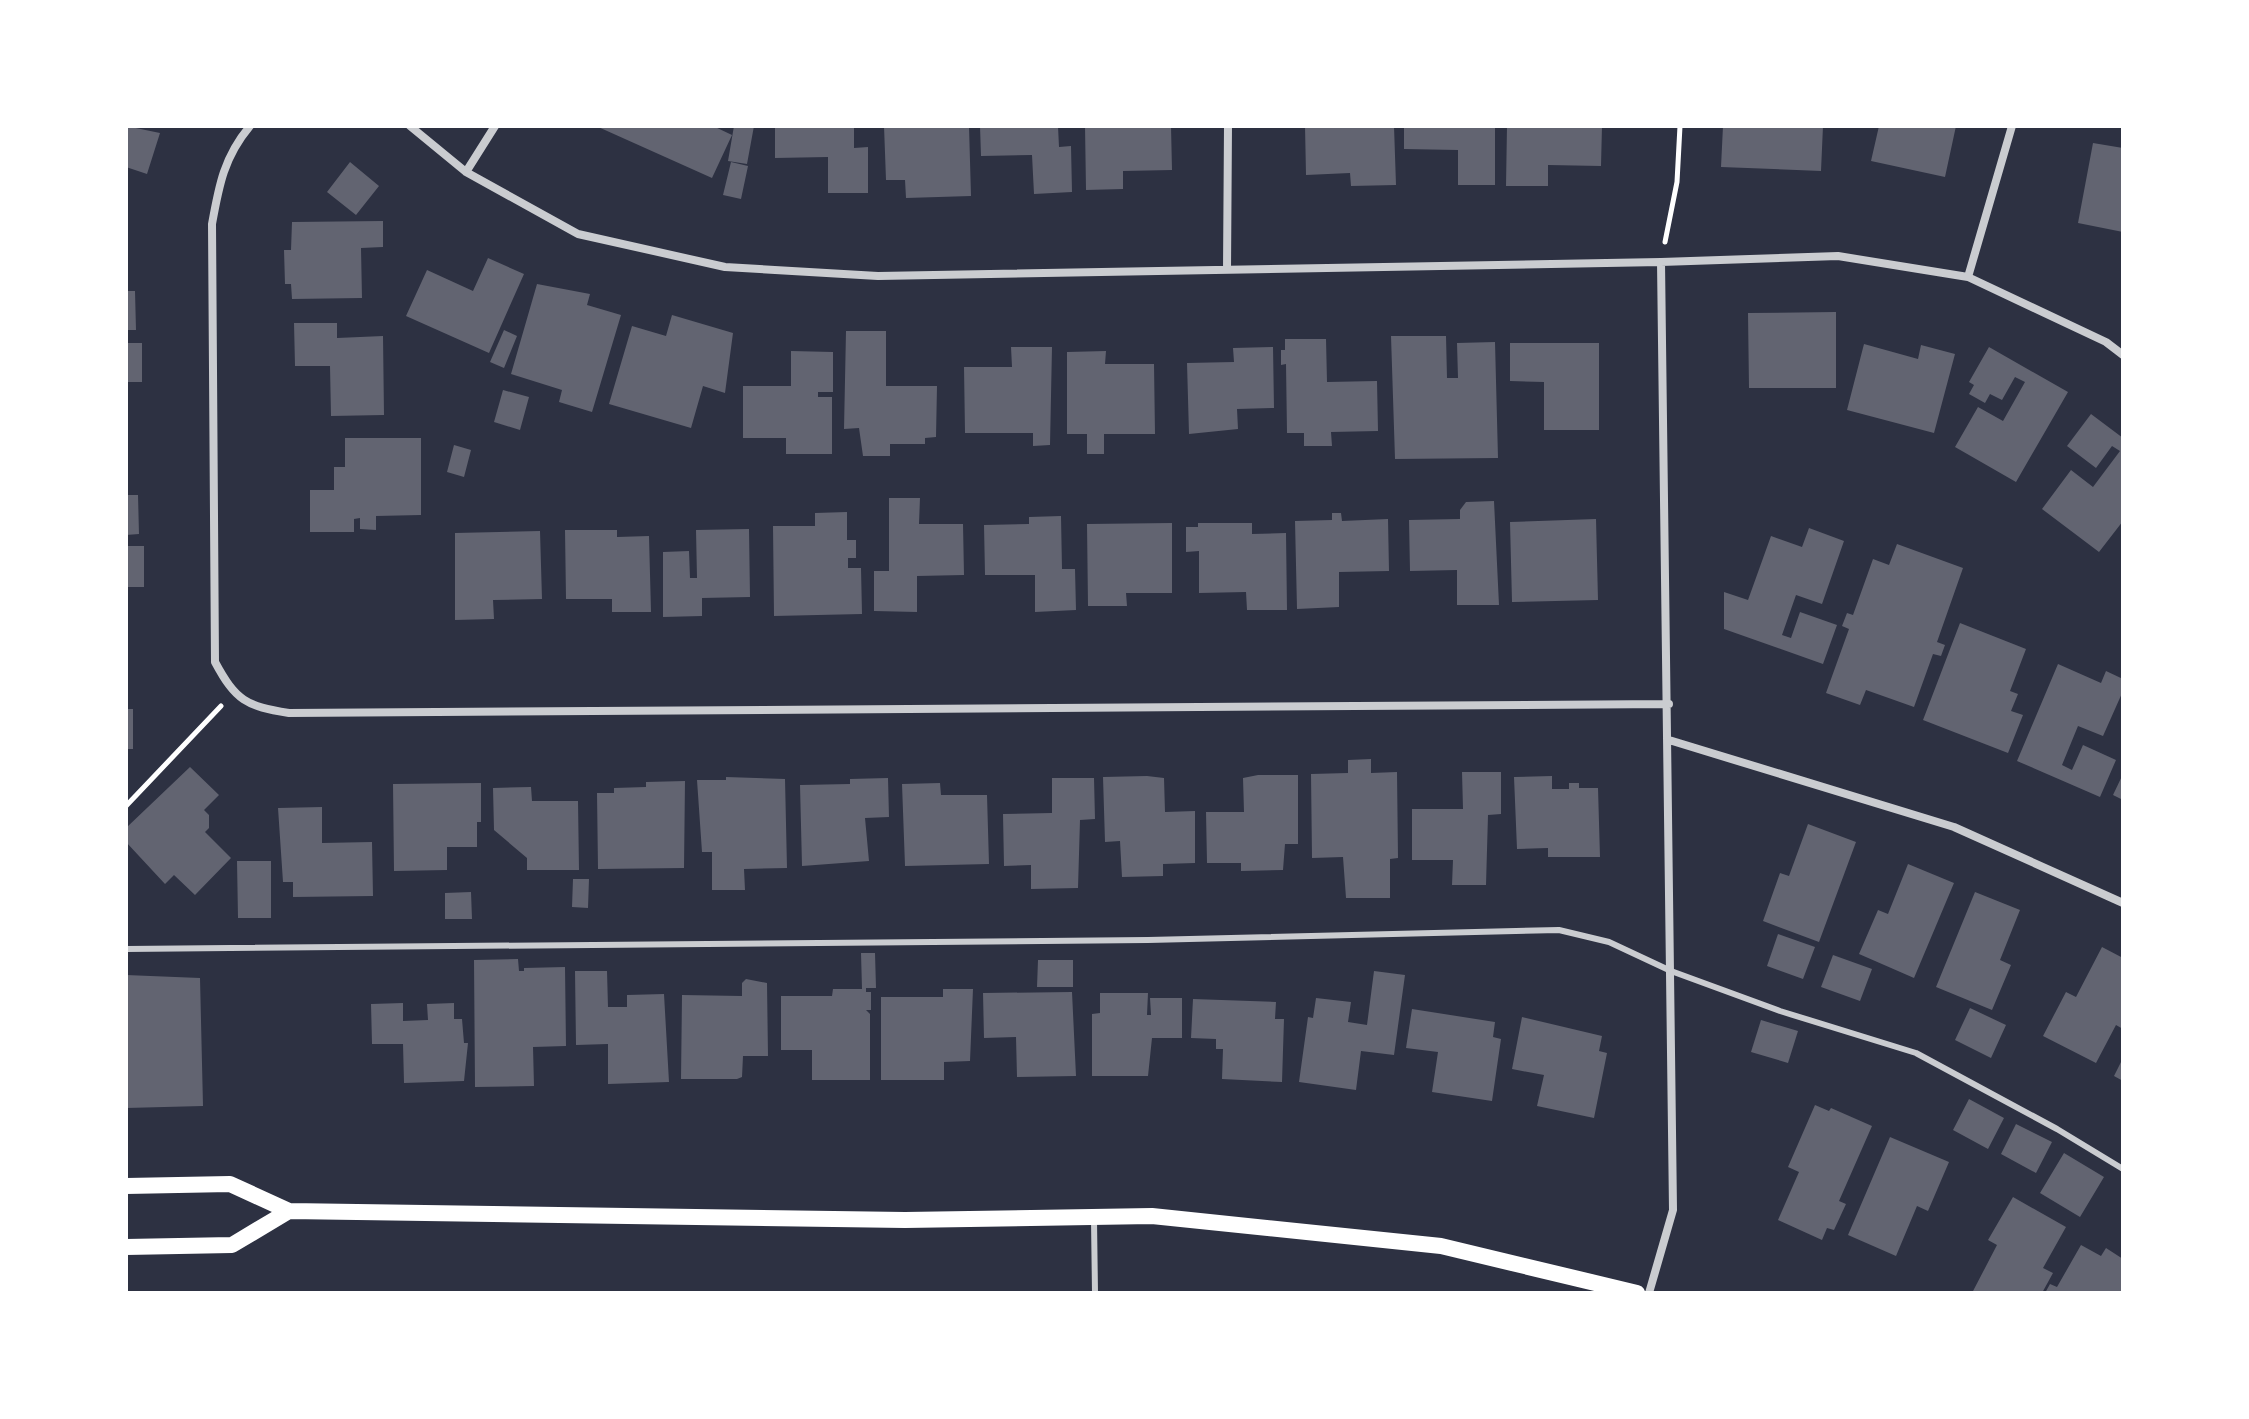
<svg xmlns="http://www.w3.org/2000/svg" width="2249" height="1419" font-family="'Varela Round',sans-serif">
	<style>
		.building { fill: #626471 }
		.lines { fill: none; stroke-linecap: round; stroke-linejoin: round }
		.path { stroke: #fff; stroke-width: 5 }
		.service { stroke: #caccd0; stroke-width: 6 }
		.minor { stroke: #caccd0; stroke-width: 8 }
		.secondary { stroke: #fff; stroke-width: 16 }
	</style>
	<rect width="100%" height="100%" fill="#2d3142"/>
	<path class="building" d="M 126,126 L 160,133 L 147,174 L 126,167 Z
		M 596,126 L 713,126 L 732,135 L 712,178 Z
		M 734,126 L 754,126 L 747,164 L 728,161 Z
		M 775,126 L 854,126 L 854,148 L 868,147 L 868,193 L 828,193 L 828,157 L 775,158 Z
		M 884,126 L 969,126 L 971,196 L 906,198 L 905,180 L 886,180 Z
		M 980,126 L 1058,126 L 1059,147 L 1071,146 L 1072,192 L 1034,194 L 1032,155 L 981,156 Z
		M 1085,126 L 1171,126 L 1172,170 L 1123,171 L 1123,189 L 1086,190 Z
		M 1305,126 L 1394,126 L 1396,185 L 1351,186 L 1350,173 L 1306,175 Z
		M 1404,126 L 1495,126 L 1495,185 L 1458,185 L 1458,150 L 1404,149 Z
		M 1507,126 L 1602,126 L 1601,166 L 1548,165 L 1548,186 L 1506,186 Z
		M 1723,126 L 1823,126 L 1821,171 L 1721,167 Z
		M 1879,126 L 1956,126 L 1945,177 L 1871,161 Z
		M 2093,143 L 2123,148 L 2123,232 L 2078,223 Z
		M 350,162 L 379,186 L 356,215 L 327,192 Z
		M 731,162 L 748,166 L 741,199 L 723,195 Z
		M 383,221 L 383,247 L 361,248 L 362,298 L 292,299 L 291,284 L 285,284 L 284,250 L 291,250 L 292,222 Z
		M 488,258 L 524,274 L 489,353 L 406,316 L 427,270 L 473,291 Z
		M 537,284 L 590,294 L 587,305 L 621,315 L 592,412 L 559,402 L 562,390 L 511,374 Z
		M 126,291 L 135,291 L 136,330 L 126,330 Z
		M 1836,312 L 1836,388 L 1749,388 L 1748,313 Z
		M 672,315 L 733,333 L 725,393 L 703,386 L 691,428 L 609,404 L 632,326 L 666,336 Z
		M 294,323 L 337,323 L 337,338 L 383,336 L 384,415 L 331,416 L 330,366 L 295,366 Z
		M 504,330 L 517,336 L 504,368 L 490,362 Z
		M 846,331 L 886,331 L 886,386 L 937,386 L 936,437 L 925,438 L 925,444 L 890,444 L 890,456 L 863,456 L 859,428 L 844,429 Z
		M 1391,336 L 1446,336 L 1447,378 L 1458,378 L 1457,343 L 1495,342 L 1498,458 L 1395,459 Z
		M 1285,339 L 1326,339 L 1327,382 L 1377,381 L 1378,431 L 1331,432 L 1332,446 L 1304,446 L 1304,433 L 1287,433 L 1286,364 L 1281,365 L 1281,350 L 1285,350 Z
		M 126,343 L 142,343 L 142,382 L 126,382 Z
		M 1510,343 L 1599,343 L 1599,430 L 1544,430 L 1544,382 L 1510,381 Z
		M 1864,344 L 1918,359 L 1921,345 L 1955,354 L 1934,433 L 1847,410 Z
		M 1011,347 L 1052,347 L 1050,445 L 1033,446 L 1033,433 L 965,433 L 964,367 L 1012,367 Z
		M 1273,347 L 1274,408 L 1237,409 L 1238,429 L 1189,434 L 1187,363 L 1234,362 L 1233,348 Z
		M 1989,347 L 2068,392 L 2016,482 L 1955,447 L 1978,407 L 2003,421 L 2025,382 L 2015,377 L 2002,400 L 1990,394 L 1985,403 L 1969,394 L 1974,385 L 1969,382 Z
		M 791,351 L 833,352 L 833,392 L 818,392 L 818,397 L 832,397 L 832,454 L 786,454 L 786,438 L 743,438 L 743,386 L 791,386 Z
		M 1106,351 L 1105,364 L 1154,364 L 1155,434 L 1104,434 L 1104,454 L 1087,454 L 1087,434 L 1067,434 L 1067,352 Z
		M 503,390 L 529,397 L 520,430 L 494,422 Z
		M 2091,414 L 2123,438 L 2123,521 L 2099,552 L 2042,509 L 2071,470 L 2093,487 L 2120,451 L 2112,446 L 2096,468 L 2067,446 Z
		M 345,438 L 421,438 L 421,515 L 376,516 L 376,530 L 360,529 L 360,518 L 354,519 L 354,532 L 310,532 L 310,490 L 334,490 L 334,467 L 345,467 Z
		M 454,445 L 471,450 L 464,477 L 447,472 Z
		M 126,495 L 138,495 L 139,534 L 126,535 Z
		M 889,498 L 920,498 L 919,524 L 963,524 L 964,575 L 917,576 L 917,612 L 874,611 L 874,571 L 889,571 Z
		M 1494,501 L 1499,605 L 1457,605 L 1457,570 L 1410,571 L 1409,520 L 1460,519 L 1460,510 L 1466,502 Z
		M 847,512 L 847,540 L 856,540 L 856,558 L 848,558 L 848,568 L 861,568 L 862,614 L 774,616 L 773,526 L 815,526 L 815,513 Z
		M 1332,513 L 1341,513 L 1342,521 L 1388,519 L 1389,571 L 1339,572 L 1339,607 L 1297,609 L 1295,521 L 1332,520 Z
		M 1061,516 L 1062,569 L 1075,569 L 1076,610 L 1035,612 L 1035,575 L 985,575 L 984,525 L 1029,524 L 1029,517 Z
		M 1596,519 L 1598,600 L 1512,602 L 1510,522 Z
		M 1172,523 L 1172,593 L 1126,593 L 1127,606 L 1088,606 L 1087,524 Z
		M 1198,523 L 1252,523 L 1252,534 L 1286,533 L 1287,610 L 1247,610 L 1246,592 L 1199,593 L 1199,551 L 1186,552 L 1186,527 L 1198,527 Z
		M 1809,528 L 1844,541 L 1822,604 L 1796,595 L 1782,635 L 1791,638 L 1800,612 L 1837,625 L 1823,664 L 1724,629 L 1724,592 L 1748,600 L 1771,536 L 1802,547 Z
		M 749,529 L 750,597 L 702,598 L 702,616 L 663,617 L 663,552 L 689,551 L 690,578 L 697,578 L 696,530 Z
		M 565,530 L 617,530 L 617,537 L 649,536 L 651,612 L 612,612 L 612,599 L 566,599 Z
		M 540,531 L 542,599 L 493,600 L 494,619 L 455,620 L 455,533 Z
		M 1897,544 L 1963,568 L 1937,642 L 1945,645 L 1941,656 L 1933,654 L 1914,707 L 1866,690 L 1860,705 L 1826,693 L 1849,629 L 1842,626 L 1847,613 L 1853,615 L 1873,559 L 1889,565 Z
		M 126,546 L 144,546 L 144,587 L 126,587 Z
		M 1960,623 L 2026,649 L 2010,691 L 2018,694 L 2011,711 L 2023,715 L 2008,753 L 1923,720 Z
		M 2058,664 L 2101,683 L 2106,671 L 2123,679 L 2123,691 L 2103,736 L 2078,726 L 2062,765 L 2072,770 L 2083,745 L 2116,760 L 2100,797 L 2017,761 Z
		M 126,709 L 133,709 L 133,749 L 126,749 Z
		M 1371,759 L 1371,773 L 1397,772 L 1398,858 L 1390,859 L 1390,898 L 1346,898 L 1343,857 L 1312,858 L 1311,774 L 1348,773 L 1348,760 Z
		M 190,767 L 219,795 L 204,810 L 209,815 L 209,828 L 205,832 L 231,858 L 195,895 L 174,875 L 165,884 L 126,842 L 126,828 Z
		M 1462,772 L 1501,772 L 1501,814 L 1488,815 L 1486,885 L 1452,885 L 1453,860 L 1412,860 L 1412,809 L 1463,809 Z
		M 2123,774 L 2123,800 L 2113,795 Z
		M 1258,775 L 1298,775 L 1298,844 L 1285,844 L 1283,870 L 1241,871 L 1241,863 L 1207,863 L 1206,812 L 1244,812 L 1243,778 Z
		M 1147,776 L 1164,778 L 1165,812 L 1195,811 L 1195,863 L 1163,864 L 1163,876 L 1122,877 L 1120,841 L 1105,842 L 1103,777 Z
		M 1552,776 L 1552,789 L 1569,789 L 1569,783 L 1579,783 L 1579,788 L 1598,788 L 1600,857 L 1548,857 L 1548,848 L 1517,849 L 1514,777 Z
		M 726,777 L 785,779 L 787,868 L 744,869 L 745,890 L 712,890 L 712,852 L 702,852 L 697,780 L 726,780 Z
		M 888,778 L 889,817 L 865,818 L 869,861 L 802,866 L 800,785 L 850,784 L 850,779 Z
		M 1052,778 L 1094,778 L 1095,819 L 1080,820 L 1078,888 L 1031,889 L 1031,865 L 1004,866 L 1003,814 L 1052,813 Z
		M 685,781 L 684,868 L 598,869 L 597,793 L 614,793 L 614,788 L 646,787 L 646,782 Z
		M 481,783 L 481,822 L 477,822 L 477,847 L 447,847 L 447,870 L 394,871 L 393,784 Z
		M 940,783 L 941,795 L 987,795 L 989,864 L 905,866 L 902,784 Z
		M 531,787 L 532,801 L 578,801 L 579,870 L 527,870 L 527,858 L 494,830 L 493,788 Z
		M 322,807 L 322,843 L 372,842 L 373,896 L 293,897 L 293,882 L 283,882 L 278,808 Z
		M 1808,824 L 1856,842 L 1819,942 L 1763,921 L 1780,873 L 1789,876 Z
		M 237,861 L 271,861 L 271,918 L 238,918 Z
		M 1908,864 L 1954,883 L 1914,978 L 1859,954 L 1878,910 L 1888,914 Z
		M 573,879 L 589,879 L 588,908 L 572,907 Z
		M 471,892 L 472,919 L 445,919 L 445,893 Z
		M 1975,892 L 2020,910 L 2000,960 L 2011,965 L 1992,1010 L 1936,987 Z
		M 1778,934 L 1815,947 L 1803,979 L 1767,966 Z
		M 2102,947 L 2123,958 L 2123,1029 L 2116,1025 L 2096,1063 L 2043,1036 L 2066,992 L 2076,997 Z
		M 861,953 L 875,953 L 876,988 L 866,988 L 866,992 L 871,992 L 871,1010 L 866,1010 L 870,1014 L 870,1080 L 812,1080 L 812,1050 L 781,1050 L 781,996 L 832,996 L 833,989 L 862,989 Z
		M 1833,955 L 1872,969 L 1860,1001 L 1821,987 Z
		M 518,959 L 519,971 L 524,971 L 524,968 L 565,967 L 566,1046 L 533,1047 L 534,1086 L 475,1087 L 474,960 Z
		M 1038,960 L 1073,960 L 1073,987 L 1037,987 Z
		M 575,971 L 607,971 L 608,1007 L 627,1007 L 627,995 L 664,994 L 669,1082 L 608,1084 L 608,1044 L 576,1045 Z
		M 1374,971 L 1405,975 L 1394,1055 L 1361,1051 L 1356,1090 L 1299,1082 L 1308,1017 L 1313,1018 L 1316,998 L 1351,1002 L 1348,1022 L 1367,1025 Z
		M 126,975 L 200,978 L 203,1106 L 126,1108 Z
		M 746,979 L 767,983 L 768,1056 L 743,1056 L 742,1077 L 737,1079 L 681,1079 L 682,995 L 742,996 L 742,983 Z
		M 943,989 L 973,989 L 970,1061 L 944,1062 L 944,1080 L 881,1080 L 881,997 L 943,997 Z
		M 1072,992 L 1076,1076 L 1017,1077 L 1016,1037 L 984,1038 L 983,993 Z
		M 1100,993 L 1148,993 L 1147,1015 L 1151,1015 L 1150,998 L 1182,998 L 1182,1038 L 1152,1038 L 1148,1076 L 1092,1076 L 1092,1014 L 1100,1013 Z
		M 1193,999 L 1276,1002 L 1275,1019 L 1284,1019 L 1282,1082 L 1222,1079 L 1223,1049 L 1216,1049 L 1216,1039 L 1191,1038 Z
		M 403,1003 L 403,1021 L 428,1020 L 427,1004 L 454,1003 L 454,1019 L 462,1019 L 464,1043 L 468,1043 L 464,1081 L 404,1083 L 403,1044 L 372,1044 L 371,1004 Z
		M 1970,1008 L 2006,1025 L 1991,1058 L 1955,1040 Z
		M 1412,1009 L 1495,1022 L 1493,1037 L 1501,1039 L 1492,1101 L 1432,1092 L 1438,1052 L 1406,1048 Z
		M 1522,1017 L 1602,1036 L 1599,1051 L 1607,1053 L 1594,1118 L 1537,1106 L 1544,1075 L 1512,1069 Z
		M 1761,1020 L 1798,1031 L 1788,1063 L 1751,1052 Z
		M 2123,1058 L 2123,1081 L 2114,1076 Z
		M 1969,1099 L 2004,1118 L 1988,1149 L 1953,1130 Z
		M 1815,1105 L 1829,1111 L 1831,1108 L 1872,1126 L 1839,1201 L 1846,1204 L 1834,1230 L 1827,1228 L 1822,1240 L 1778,1220 L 1799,1172 L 1788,1167 Z
		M 2016,1124 L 2052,1142 L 2036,1173 L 2001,1154 Z
		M 1890,1137 L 1949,1162 L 1928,1211 L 1917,1206 L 1896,1256 L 1848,1235 Z
		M 2064,1153 L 2104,1177 L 2080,1217 L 2040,1193 Z
		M 2013,1197 L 2066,1227 L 2043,1268 L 2053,1273 L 2042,1293 L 1972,1293 L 1997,1245 L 1988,1240 Z
		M 2081,1245 L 2101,1256 L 2106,1248 L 2123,1259 L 2121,1293 L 2045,1293 L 2050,1284 L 2057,1287 Z"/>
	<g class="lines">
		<path class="path" d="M 1665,242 L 1677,182 L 1680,126
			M 126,806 L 221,706"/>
		<path class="service" d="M 126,949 L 1148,940 L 1559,930 L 1609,942 L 1671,971 L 1780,1011 L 1916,1053 L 2057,1129 L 2123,1169
			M 1094,1220 L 1095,1293"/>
		<path class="minor" d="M 250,126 C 224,157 219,185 212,224 L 215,662 C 236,701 246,706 289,713 L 1669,704
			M 410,126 L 466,172 L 578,234 L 725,267 L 878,276 L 1661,262 L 1838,256 L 1968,277 L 2106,342 L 2123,355
			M 466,172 L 495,126
			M 1227,270 L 1228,126
			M 1968,277 L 2012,126
			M 1669,740 L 1954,827 L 2123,903
			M 1649,1293 L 1673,1210 L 1661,262"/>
		<path class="secondary" d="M 126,1186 L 230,1184 L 289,1211 L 905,1220 L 1152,1216 L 1441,1246 L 1637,1293
			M 126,1247 L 232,1245 L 289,1211"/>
	</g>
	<rect width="2249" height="1419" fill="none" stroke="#ffffff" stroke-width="256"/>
</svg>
